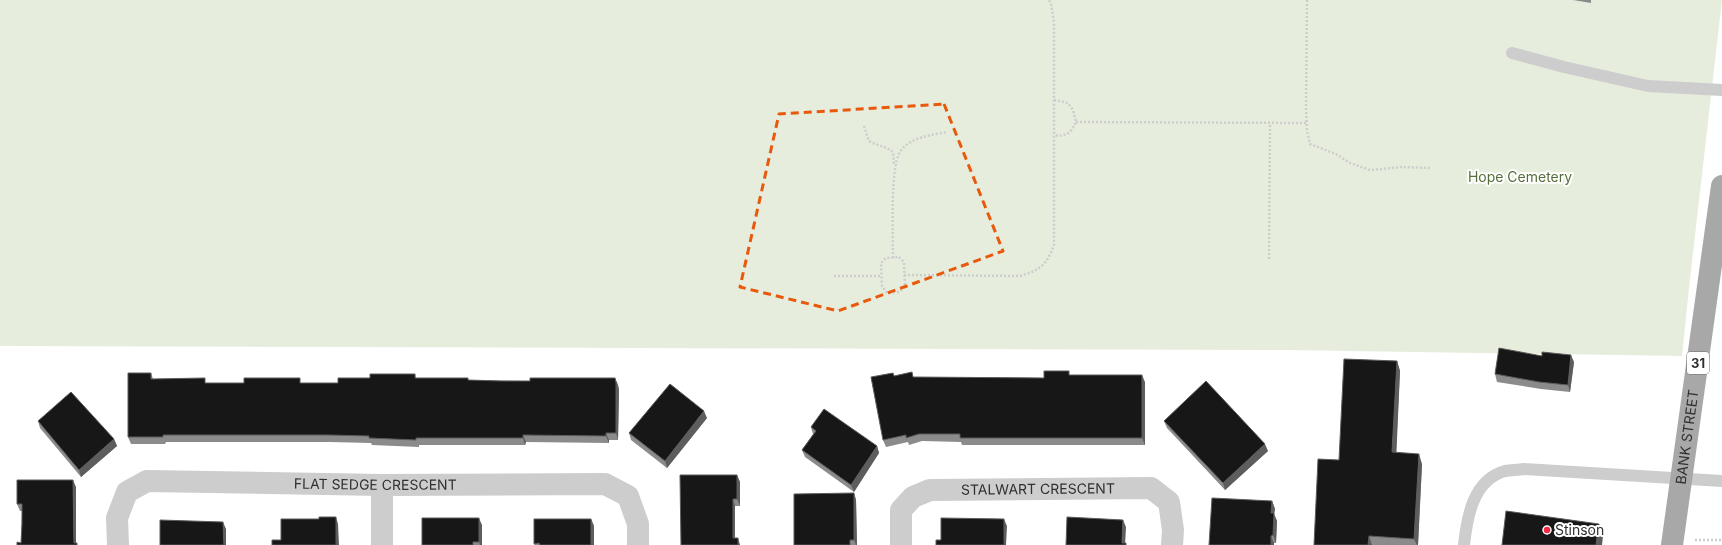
<svg xmlns="http://www.w3.org/2000/svg" width="1722" height="545" font-family="Inter,sans-serif">
	<style>
		.green { fill: #e7eddd }
		.lines { fill: none; stroke-linecap: round; stroke-linejoin: round }
		.path { stroke: #cdcdcd; stroke-width: 2.5; stroke-dasharray: 2 2; stroke-linecap: butt }
		.service { stroke: #cdcdcd; stroke-width: 12 }
		.minor { stroke: #cdcdcd; stroke-width: 22 }
		.primary { stroke: #a8a8a8; stroke-width: 22 }
		.wall { fill: #8b8b8b }
		.shaded-wall { fill: #5d5d5d }
		.building { fill: #171717; stroke: #5d5d5d }
		.marked { fill: none; stroke: #e8590c; stroke-width: 3; stroke-dasharray: 8 5; stroke-linejoin: round }
		.poi-dot { fill: #ef2a43; stroke: #fff; stroke-width: 1.5 }
		.labels { text-anchor: middle; stroke-width: 4; stroke-linejoin: round; paint-order: stroke }
		.shield { fill: #fff; stroke: #6e6e6e; stroke-width: 1 }
		.shield-label { font-size: 13px; font-weight: bold; fill: #303030 }
		.park-label { font-size: 14px; fill: #556e3a; stroke: #fff }
		.street-label { font-size: 14px; fill: #303030; stroke: #fff }
		.poi-label { font-size: 14px; fill: #303030; stroke: #fff; text-anchor: start }
	</style>
	<rect width="100%" height="100%" fill="#fff"/>
	<path class="green" d="M 0,0 L 1722,0 L 1689,288 L 1682,356 L 1285,350 L 0,346 Z"/>
	<g class="lines">
		<path class="path" d="M 1307,0 L 1306,109 L 1307,131 L 1310,144 L 1336,154 L 1350,163 L 1370,170 L 1402,167 L 1430,168
			M 1054,100 L 1068,103 L 1073,110 L 1076,122 C 1071,133 1066,137 1054,135
			M 1076,122 L 1306,123
			M 864,126 L 869,141 C 877,146 886,146 893,152 L 894,165
			M 899,257 L 904,262 L 905,287 L 899,292 L 887,293 L 882,286 L 881,263 L 886,258 Z
			M 893,258 C 893,236 890,167 900,152 C 909,137 932,135 947,132
			M 1269,259 L 1270,123
			M 904,275 L 1020,276 C 1040,270 1047,265 1054,245 L 1054,22 L 1051,4 L 1049,0
			M 834,276 L 882,276
			M 1695,540 L 1722,540"/>
		<path class="service" d="M 1512,53 L 1564,67 L 1648,86 L 1722,90
			M 1464,545 C 1467,517 1473,480 1505,471 C 1511,470 1518,470 1524,469 L 1722,481"/>
		<g class="minor">
			<path id="s1" d="M 118,545 L 117,518 L 127,492 L 147,481 L 382,485 L 605,484 L 628,496 L 638,524 L 638,545"/>
			<path d="M 382,545 L 382,485"/>
			<path id="s2" d="M 901,545 L 901,510 L 913,497 L 930,490 L 1151,488 L 1169,502 L 1173,530 L 1172,545"/>
		</g>
		<path class="primary" id="s3" d="M 1672,545 L 1722,186"/>
	</g>
	<path class="wall" d="M 1573,0 L 1591,0 L 1591,3 Z
		M 1397,361 L 1400,371 L 1396,452 L 1422,464 L 1418,545 L 1314,545 Z
		M 1574,362 L 1570,392 L 1541,389 L 1497,382 L 1495,374 Z
		M 151,373 L 153,379 L 207,383 L 338,383 L 370,378 L 415,374 L 416,378 L 469,380 L 530,381 L 615,378 L 618,385 L 619,390 L 618,440 L 609,440 L 609,443 L 526,442 L 525,445 L 419,445 L 419,447 L 372,445 L 371,443 L 330,442 L 166,442 L 165,444 L 131,444 L 128,437 Z
		M 1070,375 L 1145,382 L 1145,445 L 962,445 L 961,442 L 922,441 L 909,445 L 908,442 L 886,447 L 883,440 L 894,376 L 914,377 L 1044,378 Z
		M 707,418 L 667,468 L 631,440 L 629,433 Z
		M 38,421 L 114,439 L 117,446 L 81,477 L 40,428 Z
		M 1164,421 L 1268,451 L 1225,490 L 1167,428 Z
		M 811,427 L 877,446 L 879,453 L 854,492 L 805,457 L 802,450 L 813,434 Z
		M 737,475 L 740,482 L 740,506 L 735,506 L 681,545 Z
		M 76,487 L 21,543 L 22,511 L 20,511 L 17,504 Z
		M 854,493 L 856,500 L 857,545 L 794,545 Z
		M 1272,501 L 1275,509 L 1274,514 L 1277,521 L 1276,543 L 1209,545 Z
		M 591,519 L 594,526 L 594,545 L 535,545 L 534,544 Z
		M 482,525 L 482,545 L 422,545 Z"/>
	<path class="shaded-wall" d="M 1571,355 L 1574,362 L 1570,392 L 1568,385 Z
		M 1397,361 L 1400,371 L 1396,462 L 1392,452 Z
		M 1142,375 L 1145,382 L 1145,445 L 1142,438 Z
		M 615,378 L 618,385 L 619,390 L 618,440 L 616,433 Z
		M 704,411 L 707,418 L 667,468 L 665,461 Z
		M 606,433 L 609,440 L 609,443 L 606,436 Z
		M 523,435 L 526,442 L 525,445 L 523,438 Z
		M 114,439 L 117,446 L 81,477 L 79,470 Z
		M 1265,444 L 1268,451 L 1225,490 L 1223,483 Z
		M 877,446 L 879,453 L 854,492 L 851,485 Z
		M 1419,454 L 1422,464 L 1418,545 L 1417,545 L 1414,539 Z
		M 737,475 L 740,482 L 740,506 L 737,499 Z
		M 73,480 L 76,487 L 76,545 L 74,543 Z
		M 854,493 L 856,500 L 857,545 L 856,545 L 854,540 Z
		M 733,499 L 735,506 L 735,545 L 733,538 Z
		M 1272,501 L 1275,509 L 1274,514 L 1277,521 L 1276,543 L 1273,535 L 1271,513 Z
		M 336,517 L 338,524 L 339,545 L 336,545 Z
		M 479,518 L 482,525 L 482,545 L 480,545 L 479,542 Z
		M 591,519 L 594,526 L 594,545 L 591,545 Z
		M 1004,519 L 1007,526 L 1006,545 L 1004,545 Z
		M 1123,520 L 1126,527 L 1125,545 L 1122,543 Z
		M 223,522 L 226,529 L 226,545 L 224,545 Z
		M 1599,524 L 1603,536 L 1602,545 L 1596,545 Z
		M 1271,536 L 1274,543 L 1274,545 L 1271,545 Z
		M 1369,536 L 1372,545 L 1368,545 Z
		M 738,538 L 740,545 L 738,545 Z"/>
	<path class="building" d="M 1499,348 L 1542,356 L 1542,352 L 1571,355 L 1568,385 L 1539,382 L 1495,374 Z
		M 1344,359 L 1397,361 L 1392,452 L 1419,454 L 1414,539 L 1369,536 L 1368,545 L 1314,545 L 1318,459 L 1339,460 Z
		M 1044,371 L 1069,371 L 1069,375 L 1142,375 L 1142,438 L 960,438 L 960,434 L 919,434 L 906,438 L 906,435 L 883,440 L 871,377 L 893,373 L 894,376 L 912,372 L 913,377 L 1044,378 Z
		M 128,373 L 151,373 L 151,379 L 205,378 L 205,383 L 244,383 L 244,378 L 300,378 L 300,383 L 338,383 L 338,378 L 370,378 L 370,374 L 415,374 L 415,378 L 468,378 L 468,380 L 501,381 L 530,381 L 530,378 L 615,378 L 616,383 L 616,433 L 606,433 L 606,436 L 523,435 L 523,438 L 416,438 L 416,440 L 369,438 L 369,436 L 328,435 L 163,435 L 163,437 L 128,437 Z
		M 1206,381 L 1265,444 L 1223,483 L 1164,421 Z
		M 670,384 L 704,411 L 665,461 L 629,433 Z
		M 71,392 L 114,439 L 79,470 L 38,421 Z
		M 824,409 L 877,446 L 851,485 L 802,450 L 816,431 L 811,427 Z
		M 680,475 L 737,475 L 737,499 L 733,499 L 733,538 L 738,538 L 738,545 L 681,545 Z
		M 17,480 L 73,480 L 74,543 L 77,543 L 77,545 L 17,545 L 17,542 L 21,543 L 22,524 L 22,504 L 17,504 Z
		M 854,493 L 854,540 L 850,540 L 850,545 L 794,545 L 794,494 Z
		M 1212,498 L 1272,501 L 1271,513 L 1274,513 L 1273,535 L 1271,536 L 1271,545 L 1209,545 Z
		M 1506,511 L 1599,524 L 1596,545 L 1502,545 Z
		M 319,517 L 336,517 L 336,545 L 272,545 L 272,540 L 281,540 L 281,519 L 319,519 Z
		M 1067,517 L 1123,520 L 1122,543 L 1126,543 L 1126,545 L 1066,545 Z
		M 422,518 L 479,518 L 479,542 L 473,542 L 473,545 L 422,545 Z
		M 941,518 L 1004,519 L 1004,545 L 936,545 L 936,540 L 941,540 Z
		M 534,519 L 591,519 L 591,545 L 540,545 L 539,543 L 534,544 Z
		M 160,520 L 223,522 L 224,545 L 160,545 Z"/>
	<path class="marked" d="M 944,104 L 1003,251 L 838,311 L 740,287 L 779,114 Z"/>
	<circle class="poi-dot" cx="1547" cy="530" r="4"/>
	<g class="labels">
		<rect class="shield" x="1687" y="352" width="22" height="22" rx="3"/>
		<g class="shield-label">
			<text x="1698" y="368">31</text>
		</g>
		<g class="park-label">
			<text x="1520" y="182">Hope Cemetery</text>
		</g>
		<g class="street-label">
			<text dy="5" stroke="none"><textPath href="#s3" startOffset="109">BANK STREET</textPath></text>
			<text dy="5" stroke="none"><textPath href="#s1" startOffset="306">FLAT SEDGE CRESCENT</textPath></text>
			<text dy="5" stroke="none"><textPath href="#s2" startOffset="179">STALWART CRESCENT</textPath></text>
		</g>
		<g class="poi-label">
			<text x="1555" y="535">Stinson</text>
		</g>
	</g>
</svg>
